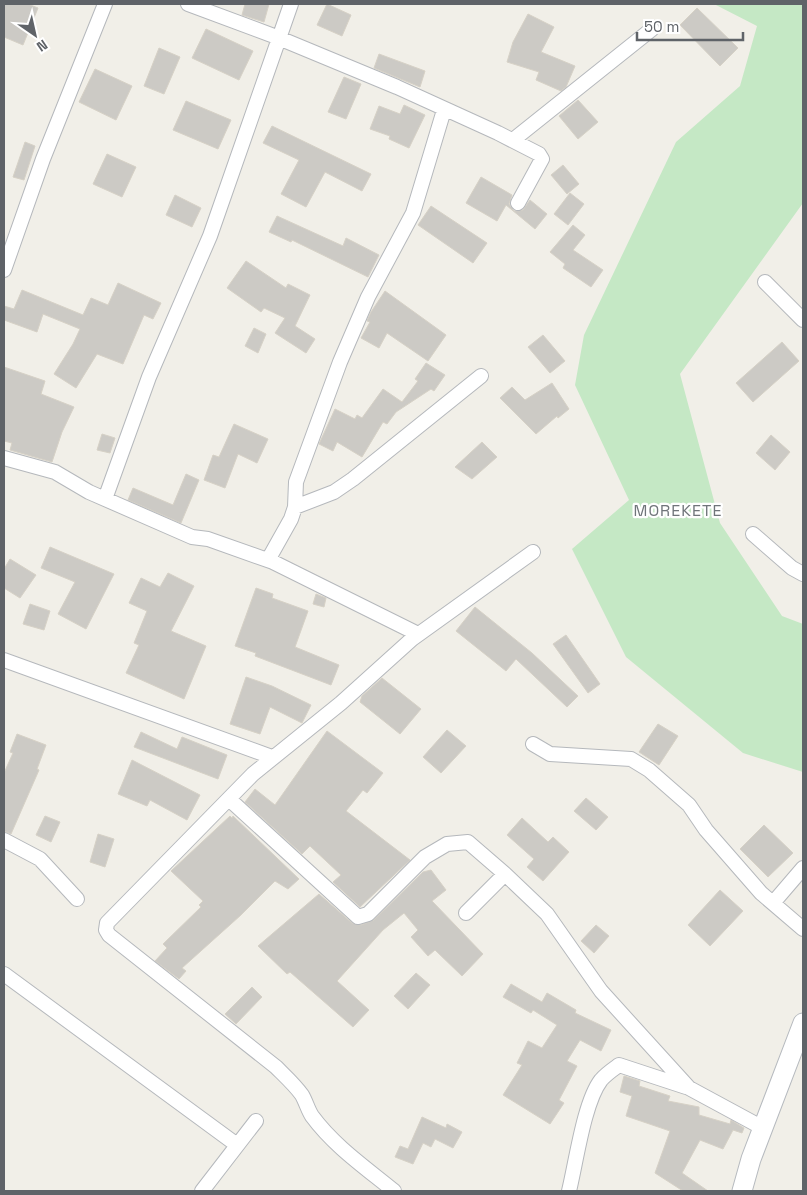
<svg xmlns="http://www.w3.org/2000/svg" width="807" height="1195" font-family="'Space Grotesk',sans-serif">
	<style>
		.green { fill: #c5e8c5 }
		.building { fill: #cccac5; stroke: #d6d1c6 }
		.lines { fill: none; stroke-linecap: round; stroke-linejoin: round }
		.street-casing { stroke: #b5b8bc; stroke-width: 16 }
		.secondary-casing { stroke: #b6babf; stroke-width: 21 }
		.street { stroke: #fff; stroke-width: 14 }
		.secondary { stroke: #fff; stroke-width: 19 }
		.labels { text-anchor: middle; stroke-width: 4.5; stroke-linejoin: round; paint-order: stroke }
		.quarter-label { font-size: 16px; letter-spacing: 1px; fill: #70757a; stroke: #fff }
	</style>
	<rect width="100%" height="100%" fill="#f1efe8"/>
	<path class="green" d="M 714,4 L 803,4 L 803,203 L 680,374 L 720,523 L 782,616 L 803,624 L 803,772 L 743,753 L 626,657 L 572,549 L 629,500 L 575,385 L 584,335 L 676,142 L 740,86 L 757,26 Z"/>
	<path class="building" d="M 4,4 L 28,4 L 38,8 L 23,45 L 4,37 Z
		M 245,4 L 269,4 L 264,22 L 242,15 Z
		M 327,4 L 351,15 L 342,36 L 317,25 Z
		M 697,8 L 738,48 L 720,66 L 680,25 Z
		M 528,14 L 554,27 L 541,52 L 575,66 L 566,87 L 561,91 L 536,80 L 539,72 L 507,62 L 513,42 Z
		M 206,29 L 253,51 L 239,80 L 192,58 Z
		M 159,48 L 180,57 L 164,94 L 144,86 Z
		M 379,54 L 425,71 L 420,87 L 374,68 Z
		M 95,69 L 132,86 L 116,120 L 79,102 Z
		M 344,77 L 361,84 L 346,119 L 328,112 Z
		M 578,100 L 598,122 L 578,139 L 559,116 Z
		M 186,101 L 231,120 L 218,149 L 173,130 Z
		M 404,105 L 425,115 L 409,148 L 389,139 L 390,136 L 370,129 L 379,106 L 400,114 Z
		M 272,126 L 371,174 L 362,191 L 325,172 L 306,207 L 281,194 L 299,160 L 263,143 Z
		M 25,142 L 35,146 L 24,180 L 13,177 Z
		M 107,154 L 136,167 L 122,197 L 93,184 Z
		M 563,165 L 579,184 L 567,194 L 551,175 Z
		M 481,177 L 512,195 L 509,204 L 514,211 L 523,210 L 530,200 L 547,214 L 535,229 L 506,205 L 497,221 L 466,203 Z
		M 570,193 L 584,204 L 568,225 L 554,214 Z
		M 175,195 L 201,208 L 192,227 L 166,215 Z
		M 431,206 L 487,243 L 473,263 L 418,225 Z
		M 277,216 L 343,246 L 346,238 L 379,255 L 368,277 L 292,240 L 291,242 L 269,232 Z
		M 573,225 L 585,235 L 573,250 L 603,270 L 591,287 L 563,268 L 565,264 L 550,252 Z
		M 246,261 L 286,288 L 288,284 L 310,295 L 295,326 L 315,339 L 306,353 L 275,333 L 285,318 L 264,308 L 261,312 L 227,288 Z
		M 118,283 L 161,303 L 153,319 L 144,315 L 123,364 L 97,354 L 76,388 L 54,374 L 73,344 L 80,329 L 43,314 L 37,332 L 4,320 L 4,306 L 14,309 L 22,290 L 83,315 L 91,298 L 108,305 Z
		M 385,291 L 446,335 L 428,361 L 387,333 L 379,348 L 361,338 L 370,322 L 367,321 L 371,312 Z
		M 254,328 L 266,334 L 258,353 L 245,346 Z
		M 543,335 L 565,361 L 550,373 L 528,347 Z
		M 782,342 L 799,361 L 753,402 L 736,383 Z
		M 426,363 L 445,375 L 434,391 L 431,389 L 396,412 L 387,424 L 383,422 L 362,457 L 337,442 L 333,451 L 319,444 L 335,409 L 355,419 L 357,415 L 362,418 L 383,389 L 402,402 L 418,381 L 415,379 Z
		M 4,367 L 45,381 L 41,394 L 74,407 L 62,432 L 52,462 L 10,450 L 12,443 L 4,441 Z
		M 552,383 L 569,409 L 558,418 L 557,416 L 536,434 L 500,398 L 512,387 L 525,400 Z
		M 234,424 L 268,439 L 257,463 L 238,454 L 225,488 L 204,480 L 213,455 L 219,457 Z
		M 102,434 L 115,438 L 110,453 L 97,450 Z
		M 771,435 L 790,452 L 775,470 L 756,453 Z
		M 482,442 L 497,457 L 472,479 L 455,467 Z
		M 186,474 L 199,480 L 181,523 L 128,500 L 133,488 L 173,505 Z
		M 50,547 L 114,574 L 86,629 L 58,614 L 75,582 L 41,568 Z
		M 10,559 L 36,575 L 20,598 L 4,588 L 4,569 Z
		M 168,573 L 194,586 L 171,631 L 206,646 L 184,699 L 126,673 L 139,645 L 134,643 L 147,611 L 129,603 L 141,578 L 160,587 Z
		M 256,588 L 273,594 L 272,598 L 308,611 L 295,647 L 339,665 L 331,685 L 255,656 L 256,653 L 235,646 Z
		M 316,594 L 326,598 L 324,607 L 313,604 Z
		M 30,604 L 50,611 L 44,630 L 23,624 Z
		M 475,607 L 532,653 L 578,696 L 567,707 L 516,659 L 506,671 L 456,631 Z
		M 566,635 L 600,684 L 588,693 L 553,644 Z
		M 246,677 L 272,686 L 311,705 L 302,723 L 270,707 L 260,734 L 230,724 Z
		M 382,678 L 421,709 L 400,734 L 360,702 L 362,696 Z
		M 658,724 L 678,736 L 659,765 L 639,752 Z
		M 447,730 L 466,746 L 441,773 L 423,757 Z
		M 327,731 L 383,773 L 367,793 L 363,790 L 346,811 L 410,860 L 360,907 L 333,882 L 341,875 L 310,846 L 302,854 L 245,802 L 255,789 L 275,805 Z
		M 141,732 L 177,749 L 182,737 L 227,755 L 218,779 L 134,747 Z
		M 17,734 L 46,745 L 37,769 L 39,770 L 11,834 L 4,831 L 4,773 L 13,753 L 10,752 Z
		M 132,760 L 200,795 L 187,820 L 150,800 L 147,806 L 118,794 Z
		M 586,798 L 608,817 L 596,830 L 574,811 Z
		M 45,816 L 60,822 L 51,842 L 36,835 Z
		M 230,816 L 232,818 L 233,816 L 299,879 L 288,889 L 275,881 L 241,915 L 182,968 L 186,971 L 179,979 L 155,961 L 167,948 L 163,944 L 201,907 L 199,905 L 203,901 L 171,871 Z
		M 522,818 L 548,842 L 553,837 L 569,852 L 543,881 L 527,867 L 534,859 L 507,835 Z
		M 764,825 L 793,853 L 768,877 L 740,849 Z
		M 98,834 L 114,839 L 105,867 L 90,862 Z
		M 431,870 L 446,890 L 432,901 L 483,954 L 462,976 L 435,950 L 428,956 L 411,937 L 418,930 L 404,913 L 383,930 L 337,981 L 369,1010 L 353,1027 L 290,972 L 287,974 L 258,946 L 319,894 L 352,923 L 361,925 L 374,920 L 423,872 Z
		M 720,890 L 743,911 L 710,946 L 688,925 Z
		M 596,925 L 609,936 L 594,953 L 581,941 Z
		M 416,973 L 430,985 L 408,1009 L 394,996 Z
		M 511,984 L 542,1002 L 547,993 L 576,1010 L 575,1013 L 611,1030 L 601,1051 L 580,1040 L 567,1061 L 577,1066 L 559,1100 L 564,1103 L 550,1124 L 503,1095 L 522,1065 L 517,1063 L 528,1041 L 542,1048 L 557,1025 L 533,1010 L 531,1013 L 503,997 Z
		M 252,987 L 262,997 L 236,1024 L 225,1014 Z
		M 624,1076 L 640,1081 L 639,1086 L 670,1096 L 668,1101 L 699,1107 L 699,1115 L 730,1124 L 731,1120 L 744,1128 L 742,1133 L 733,1130 L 723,1149 L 700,1140 L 682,1173 L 708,1191 L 683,1191 L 655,1173 L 670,1131 L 626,1116 L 632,1096 L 620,1092 Z
		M 422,1117 L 446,1128 L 447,1124 L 462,1132 L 453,1148 L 435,1139 L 431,1147 L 423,1143 L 413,1164 L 395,1157 L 400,1146 L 408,1149 Z"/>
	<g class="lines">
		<g class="street-casing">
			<path id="street" d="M 188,4 L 274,36 L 397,87 L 498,133 L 539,154 L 542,159 L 518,203
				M 513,140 L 652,29
				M 4,270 L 43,159 L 105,4
				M 765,282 L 803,320
				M 4,458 L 55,472 L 89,492 L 192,537 L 208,539 L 273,562 L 418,634
				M 105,499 L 149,377 L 210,236 L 291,4
				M 295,507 L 334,492 L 353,479 L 481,376
				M 753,534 L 792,568 L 803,574
				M 268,560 L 291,519 L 295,507 L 296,482 L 340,362 L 368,297 L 413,213 L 444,110
				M 4,660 L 272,757
				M 533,744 L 550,754 L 631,759 L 649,770 L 689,805 L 706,830 L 761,893 L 803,929
				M 229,799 L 358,917 L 368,914 L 425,857 L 447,844 L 468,842 L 505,874
				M 4,840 L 40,859 L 77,899
				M 773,903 L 803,868
				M 466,913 L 505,874 L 547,914 L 601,991 L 689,1088 L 763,1128
				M 4,974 L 237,1145
				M 202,1191 L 256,1121
				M 394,1191 C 366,1168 334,1146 312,1116 C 308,1110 306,1102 302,1095 C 295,1085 285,1076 276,1067 L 109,935 L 106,930 L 107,923 L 253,774 L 341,703 L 412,639 L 533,552
				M 569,1191 C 576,1163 584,1102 601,1080 C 606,1074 612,1070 619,1065 L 686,1087"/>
		</g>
		<g class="secondary-casing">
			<path id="secondary" d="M 742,1191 L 751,1159 L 803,1023"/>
		</g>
		<use href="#street" class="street"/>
		<use href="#secondary" class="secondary"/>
	</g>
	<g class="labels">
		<g class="quarter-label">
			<text x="678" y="516">MOREKETE</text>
		</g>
	</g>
	<rect width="807" height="1195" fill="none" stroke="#5f6368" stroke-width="10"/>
	<g transform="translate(35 35) rotate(146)" stroke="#ffffff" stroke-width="4" paint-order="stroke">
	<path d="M0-4L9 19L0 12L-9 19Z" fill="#5f6368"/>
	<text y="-8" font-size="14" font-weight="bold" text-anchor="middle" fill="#5f6368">N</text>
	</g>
	<path d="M637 32v8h106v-8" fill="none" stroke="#5f6368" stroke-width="2.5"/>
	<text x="644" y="32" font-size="15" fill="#5f6368" stroke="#ffffff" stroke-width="4" paint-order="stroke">50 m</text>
</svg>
